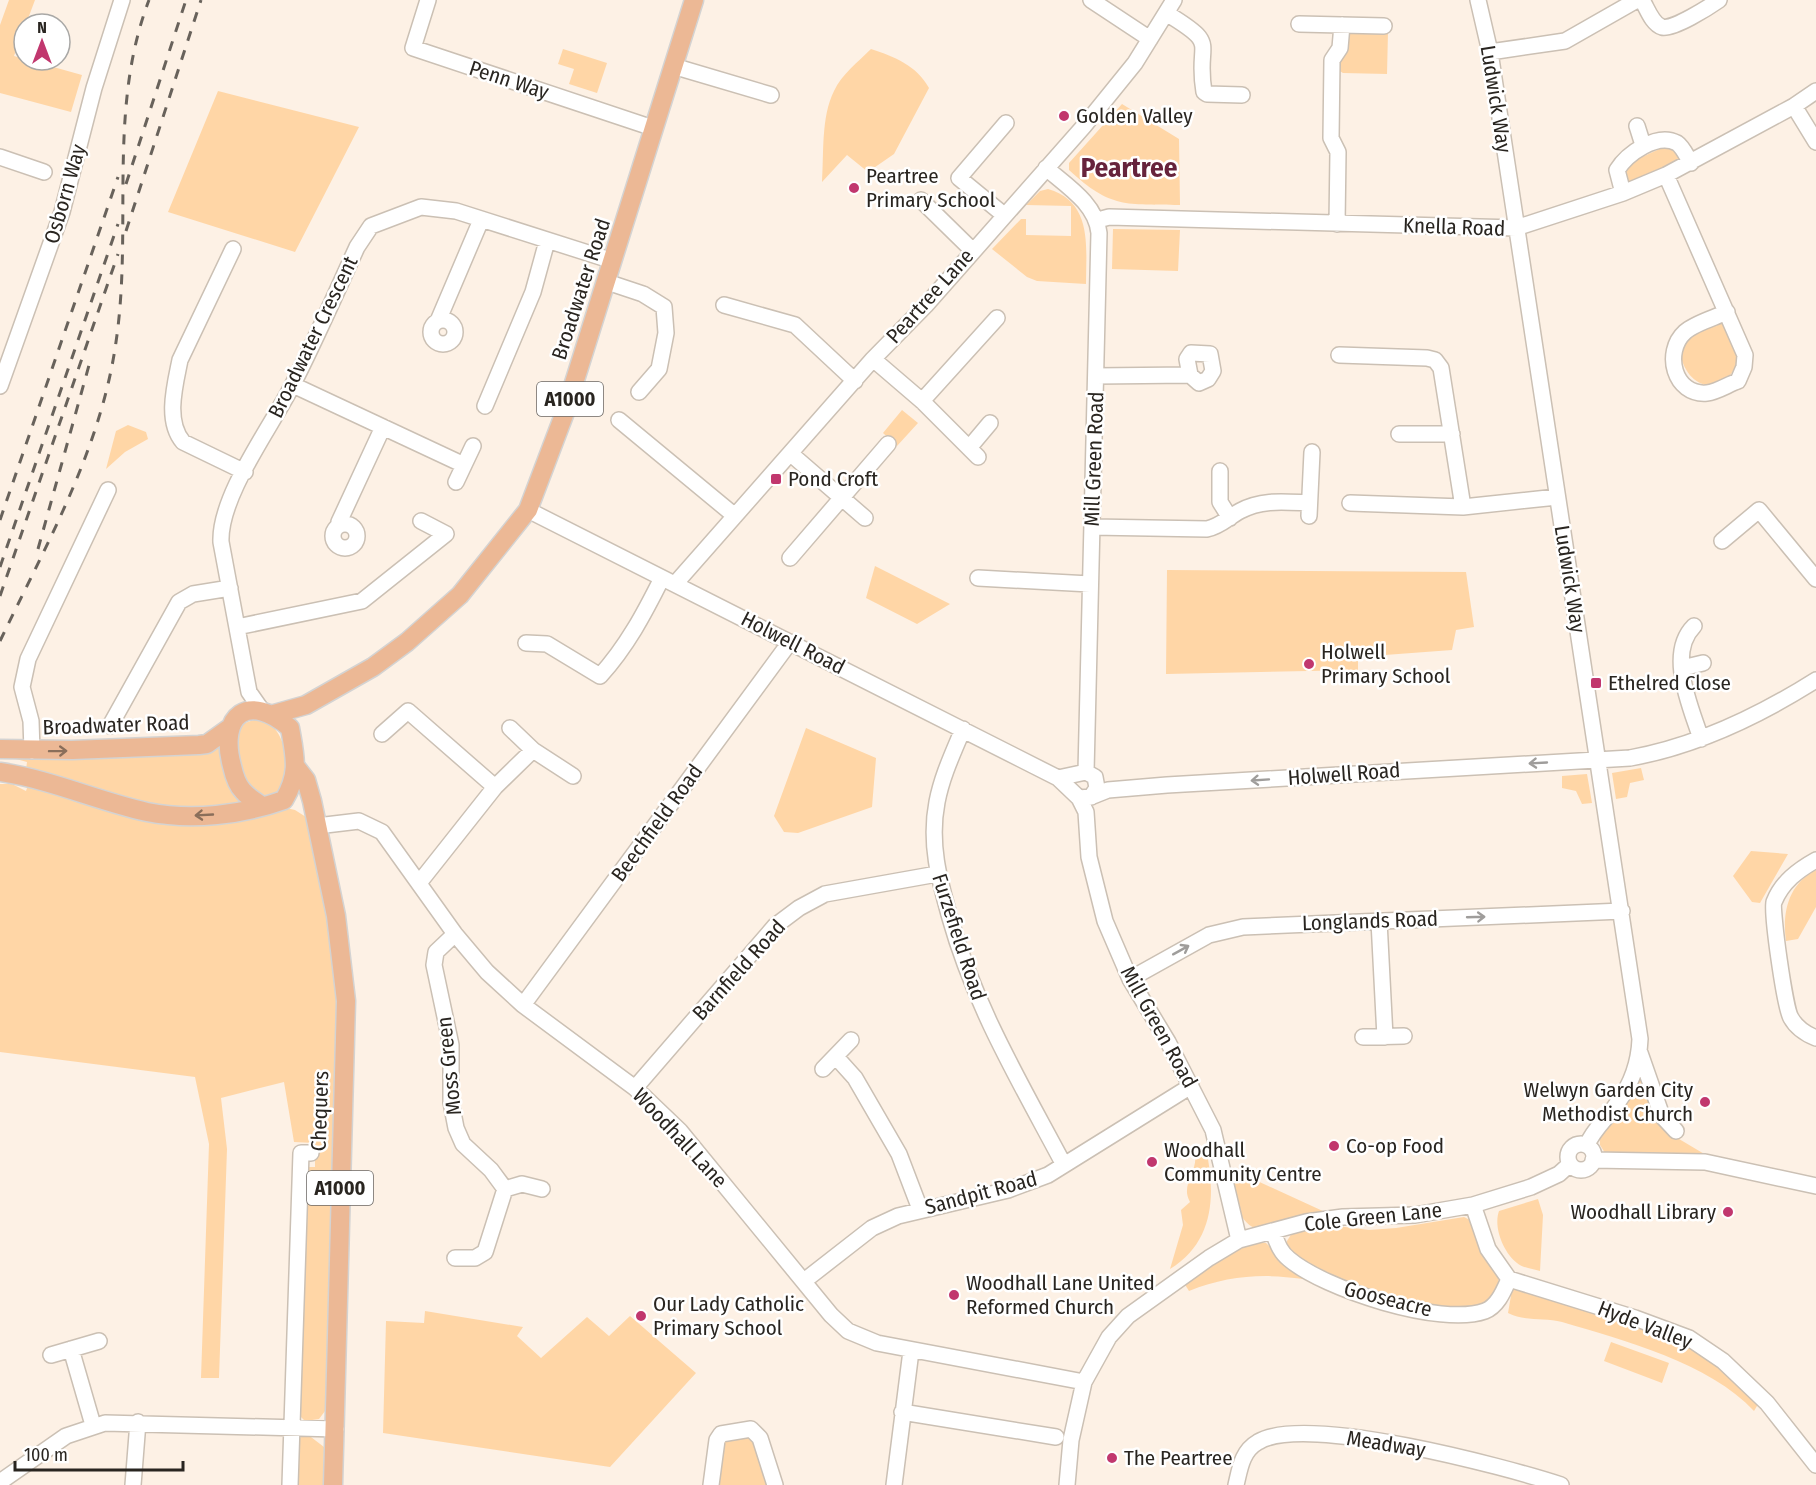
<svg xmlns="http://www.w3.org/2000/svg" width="1816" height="1485" font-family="'Fira Sans Condensed',sans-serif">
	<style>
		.green { fill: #ffd6a6 }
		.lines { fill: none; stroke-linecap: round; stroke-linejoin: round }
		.minor-casing { stroke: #cbc0b4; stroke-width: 18 }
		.major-casing { stroke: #d4d3d2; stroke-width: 21 }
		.minor { stroke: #fff; stroke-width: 15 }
		.major { stroke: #ecb895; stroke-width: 18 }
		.rail { stroke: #68625b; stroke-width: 3; stroke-dasharray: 10 10; stroke-linecap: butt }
		.oneway { stroke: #8a6e5a }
		.oneway2 { stroke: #9f9d9b }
		.poi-dot { fill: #c1376e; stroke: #fff; stroke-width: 2 }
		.labels { text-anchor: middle; stroke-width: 5; stroke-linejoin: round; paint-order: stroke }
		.shield { fill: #fff; stroke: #696663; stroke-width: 1.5 }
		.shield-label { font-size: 20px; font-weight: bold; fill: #292520 }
		.street-label { font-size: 21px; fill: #292520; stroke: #fff }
		.poi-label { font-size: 21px; fill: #292520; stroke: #fff; text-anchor: start }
		.district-label { font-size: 27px; font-weight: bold; fill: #66233c; stroke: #fff }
	</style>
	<rect width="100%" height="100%" fill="#fdf1e5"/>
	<path class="green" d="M 9,0 L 35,0 L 14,56 L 82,75 L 71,112 L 0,93 L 0,25 Z
		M 1347,31 L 1388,32 L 1387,74 L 1343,73 L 1338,70 L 1338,61 Z
		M 563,49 L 607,63 L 597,93 L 569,84 L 574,69 L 558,64 Z
		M 871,49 C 895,57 916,65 929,88 L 894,154 L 868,172 L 847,155 L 822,182 C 824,153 821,117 834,91 C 842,74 858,62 871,49 Z
		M 218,91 L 359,127 L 295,252 L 168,212 Z
		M 1122,104 L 1179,139 L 1180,205 C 1126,204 1111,209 1069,170 L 1069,163 Z
		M 1668,145 L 1676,147 L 1680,157 C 1673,171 1641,185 1626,182 L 1622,172 L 1627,164 Z
		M 1048,189 C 1093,202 1086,247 1086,284 L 1037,281 L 1027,277 L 992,249 L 1021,219 L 1026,219 L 1026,235 L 1071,236 L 1071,206 L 1026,205 L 1040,191 Z
		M 1113,229 L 1180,230 L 1178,271 L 1112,269 Z
		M 1723,321 L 1739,358 C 1727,397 1688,393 1680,353 L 1693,332 Z
		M 902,410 L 918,423 L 897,446 L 883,433 Z
		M 128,425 L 146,432 L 148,439 L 125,452 L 106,469 L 116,431 Z
		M 875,566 L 950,604 L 917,624 L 866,598 Z
		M 1167,570 L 1466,572 L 1474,627 L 1456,630 L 1452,650 L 1358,657 L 1358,670 L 1166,674 Z
		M 256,719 C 285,721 290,764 285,786 C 272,798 255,799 245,782 C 239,773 236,747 234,736 L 240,725 Z
		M 806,728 L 876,758 L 872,807 L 798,833 L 784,832 L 774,816 Z
		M 220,743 L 245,803 L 226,807 L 160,808 L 26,770 L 27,762 L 16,759 L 16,757 Z
		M 1641,768 L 1644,780 L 1630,783 L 1627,797 L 1616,799 L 1612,773 Z
		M 1587,774 L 1592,803 L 1582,804 L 1576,791 L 1562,788 L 1562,776 Z
		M 29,782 L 149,819 L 286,808 L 295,810 L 306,817 L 313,815 L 342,950 L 328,1407 L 319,1419 L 305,1421 L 300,1416 L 307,1167 L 315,1167 L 315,1143 L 294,1142 L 284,1082 L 221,1098 L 227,1149 L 219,1378 L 201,1378 L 209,1144 L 195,1077 L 0,1052 L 0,784 L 12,784 L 26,791 Z
		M 1751,851 L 1788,854 L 1760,903 L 1752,902 L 1733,876 Z
		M 1816,870 L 1816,907 L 1798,939 L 1786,941 C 1782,913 1788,884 1816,870 Z
		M 1640,1075 L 1674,1136 L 1706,1155 L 1605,1153 L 1600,1145 L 1600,1137 Z
		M 1206,1149 C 1216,1195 1214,1242 1170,1269 L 1183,1225 L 1181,1210 L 1190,1202 C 1180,1185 1198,1171 1195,1155 Z
		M 1229,1168 L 1325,1212 L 1257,1229 C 1234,1221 1234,1188 1229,1168 Z
		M 1538,1199 L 1543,1215 L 1540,1271 C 1533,1269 1523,1268 1517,1263 C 1504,1253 1493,1228 1499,1211 Z
		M 1464,1217 L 1472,1221 L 1498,1275 L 1499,1285 L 1491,1301 L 1465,1311 L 1418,1305 L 1323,1277 L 1287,1248 L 1287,1241 L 1292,1233 L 1329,1225 L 1369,1230 L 1396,1228 Z
		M 1255,1242 L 1266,1243 L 1286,1262 L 1305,1275 L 1303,1279 C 1262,1273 1227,1276 1189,1291 L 1184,1283 L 1214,1261 Z
		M 1513,1284 L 1688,1342 L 1760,1401 L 1754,1411 C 1710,1363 1623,1340 1562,1322 C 1544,1317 1526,1322 1508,1313 Z
		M 425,1311 L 523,1327 L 517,1336 L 541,1358 L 587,1317 L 609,1336 L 630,1316 L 696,1373 L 610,1467 L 383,1433 L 386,1321 L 424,1323 Z
		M 1611,1342 L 1669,1363 L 1662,1383 L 1604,1361 Z
		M 751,1433 L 771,1485 L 719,1485 L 719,1436 Z
		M 307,1434 L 324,1447 L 323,1485 L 293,1485 L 296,1440 Z"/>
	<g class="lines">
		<g class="minor-casing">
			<path id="minor" d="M 428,0 L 413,48 L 653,128
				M 1091,0 L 1150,39
				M 1478,0 L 1490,52 L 1640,1039 C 1639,1063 1632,1083 1618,1102 C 1608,1118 1594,1128 1587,1145
				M 1642,0 C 1647,8 1652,24 1662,27 C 1673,30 1709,7 1719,0
				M 1166,13 C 1222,47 1195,39 1204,92 L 1207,94 L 1242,95
				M 1299,24 L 1384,26
				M 1490,52 L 1565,41 L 1637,0
				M 673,66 L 771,95
				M 1794,106 L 1816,142
				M 1637,126 L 1643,145
				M 0,157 L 44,172
				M 1046,168 C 1067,186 1096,204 1099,233 L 1086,772
				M 1666,175 L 1745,355 L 1744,367 L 1738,381 C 1729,384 1717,392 1707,393 C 1674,396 1663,352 1685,332 C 1695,323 1714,318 1727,312
				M 1623,193 L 1617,170 C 1627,154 1657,132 1677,143 C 1683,147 1687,157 1691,163
				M 921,200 L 972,250
				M 1004,215 L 959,178 L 1006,123
				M 1098,220 L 1109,217 L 1516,228 L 1623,193 L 1666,175 L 1794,106 L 1816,91
				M 1337,224 L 1338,152 L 1331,138 L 1332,60 L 1340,48 L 1342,25
				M 233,249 L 180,360 C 175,385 165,421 183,442 L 245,472
				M 607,282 L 643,294 L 664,307 L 666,333 L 659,369 L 639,392
				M 724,305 L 795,325 L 855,381
				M431 332a12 12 0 1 1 24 0a12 12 0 1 1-24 0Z
				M 438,321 L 481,220
				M 1339,355 L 1427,358 L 1435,360 L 1441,368 L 1463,507
				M 873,359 L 922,401 L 978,457
				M 1096,376 L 1190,375 L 1187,359 L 1191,353 L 1210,354 L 1213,371 L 1208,379 L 1199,383 L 1190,375
				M 293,385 L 464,465
				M 0,386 L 62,212 L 94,88 L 122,0
				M 922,401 L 997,318
				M 485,406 L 533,292 L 547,241
				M 619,420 L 735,516
				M 1399,434 L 1452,434
				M 969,448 L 990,423
				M 791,454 L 865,518
				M 1220,471 L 1220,502 L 1230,518
				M 456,482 L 473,446
				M 1350,503 L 1463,507 L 1557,497
				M 528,510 L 1058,778 L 1079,798 L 1091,797 L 1097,788 L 1095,777 L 1086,772 L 1058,778
				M 1309,516 L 1312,452
				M333 536a12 12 0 1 1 24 0a12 12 0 1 1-24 0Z
				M 340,525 L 339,522 L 383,427
				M 1092,527 L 1207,529 C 1221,526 1227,518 1240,511 C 1262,499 1285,502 1309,503
				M 1722,541 L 1759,510 L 1816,579
				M 790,558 L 888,444
				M 978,578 L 1090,584
				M 675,584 L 873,359 L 926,305 L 1084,126 L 1135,63 L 1174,0
				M 1694,626 C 1666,654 1691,707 1701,739
				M 237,627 L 362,601 L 446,534 L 421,521
				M 526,643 L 547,644 L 600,676 C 627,646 644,614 662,578
				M 1682,668 L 1703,663
				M 263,712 L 249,692 L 221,542 C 219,496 272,426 293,384 C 316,339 336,293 357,247 L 371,226 L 421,207 L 456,211 L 613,261
				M 110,726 L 179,602 L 193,594 L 230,588
				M 510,728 L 533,750 L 573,776
				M 963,729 C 953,753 942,776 937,802 C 929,843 939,879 950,918 C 975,1007 1021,1084 1064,1165
				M 382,734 L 408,711 L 495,787
				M 32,751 L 31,721 L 22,687 L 28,659 L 108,490
				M 1093,796 L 1108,790 L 1167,785 L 1630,758 C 1697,746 1759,716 1816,680
				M 1079,798 L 1086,812 L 1089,857 L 1105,921 L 1130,979 L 1168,1042 L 1213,1130 L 1239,1240
				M 317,826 L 359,821 L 382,832 L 455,934 L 487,972 L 523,1005 L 635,1088 L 680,1131 L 831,1315 L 848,1331 L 877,1343 L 1084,1382
				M 1816,860 C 1798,870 1782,882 1774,902 C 1771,910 1785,1009 1791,1018 C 1796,1027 1806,1034 1816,1038
				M 419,883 L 495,787 L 533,750
				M 1379,921 L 1385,1037
				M 1130,979 L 1209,935 L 1243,927 L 1622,911
				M 523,1005 L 790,642
				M 1363,1037 L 1404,1036
				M 1640,1053 L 1662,1116 L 1676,1131
				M 837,1058 L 855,1078 L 899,1154 L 920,1209
				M 823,1069 L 851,1040
				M 635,1088 L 775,926 L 799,908 L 825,894 L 937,874
				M1568 1157a13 13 0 1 1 26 0a13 13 0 1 1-26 0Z
				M 1593,1160 L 1705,1162 L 1816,1186
				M 505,1189 L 522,1184 L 542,1189
				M 1473,1205 L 1488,1249 L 1509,1279 L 1635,1318 L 1689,1338 L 1723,1361 L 1767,1403 L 1816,1465
				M 1273,1232 C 1277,1242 1280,1252 1289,1259 C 1324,1289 1441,1327 1485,1311 C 1498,1306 1504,1290 1509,1279
				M 455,1258 L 475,1258 L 485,1252 L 505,1189 L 491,1170 L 463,1144 L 456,1128 L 451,1102 L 451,1045 L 434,965 L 436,952 L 455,934
				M 804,1281 L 872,1228 L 898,1216 L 1008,1190 L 1048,1175 L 1191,1086
				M 71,1349 L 93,1425
				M 51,1355 L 99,1341
				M 902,1412 L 1056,1437
				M 0,1482 L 66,1436 L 105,1423 L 336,1429
				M 133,1485 L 138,1422
				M 290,1485 L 301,1153 L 311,1153
				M 711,1485 L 717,1440 L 721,1434 L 751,1429 L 760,1438 L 775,1485
				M 894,1485 L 911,1351
				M 1067,1485 L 1071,1440 L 1084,1382 L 1109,1337 L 1128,1316 L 1209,1258 L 1239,1240 L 1306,1222 L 1343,1217 L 1415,1215 L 1473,1205 L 1531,1187 L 1559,1174 L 1570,1164
				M 1236,1485 C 1240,1468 1242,1451 1258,1442 C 1305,1413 1506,1467 1561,1485"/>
		</g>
		<g class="major-casing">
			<path id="major" d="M 274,714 L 306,705 L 373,667 L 407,642 L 460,595 L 528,510 L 564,415 L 694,0
				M 0,749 L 72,750 L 199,745 L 207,744 L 228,729
				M 296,767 L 306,780 L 312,801 L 336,916 L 346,1001 L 333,1485
				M 0,772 C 53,780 97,801 147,812 C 192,821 242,815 284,800 C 300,773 295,757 290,728 C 249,692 218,714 232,766 C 234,775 237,785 243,791 C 248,797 255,801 262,806"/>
		</g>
		<use href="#minor" class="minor"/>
		<use href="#major" class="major"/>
		<path class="rail" d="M 126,184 L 186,0
			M 126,231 L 201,0
			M 0,520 L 118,177
			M 38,549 L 91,358
			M 0,567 L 118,224
			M 0,596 L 118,254
			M 0,641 C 46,545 101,449 116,342 C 133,227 107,110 149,0"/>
	</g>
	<defs><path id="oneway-shaft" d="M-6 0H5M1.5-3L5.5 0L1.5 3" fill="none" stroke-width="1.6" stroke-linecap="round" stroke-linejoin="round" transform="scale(1.5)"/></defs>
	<g class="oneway">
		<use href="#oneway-shaft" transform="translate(58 751) rotate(-1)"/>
		<use href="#oneway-shaft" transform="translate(204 815) rotate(177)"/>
	</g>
	<g class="oneway2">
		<use href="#oneway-shaft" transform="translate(1538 763) rotate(177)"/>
		<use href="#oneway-shaft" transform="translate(1260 780) rotate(176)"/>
		<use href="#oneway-shaft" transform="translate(1476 917) rotate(-2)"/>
		<use href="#oneway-shaft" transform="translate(1181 950) rotate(-29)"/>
	</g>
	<g class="poi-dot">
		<circle cx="1064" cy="116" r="6"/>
		<circle cx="854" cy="188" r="6"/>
		<rect x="770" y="473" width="12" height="12" rx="3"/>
		<circle cx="1309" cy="664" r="6"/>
		<rect x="1590" y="677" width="12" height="12" rx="3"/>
		<circle cx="1705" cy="1102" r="6"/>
		<circle cx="1334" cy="1146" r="6"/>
		<circle cx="1152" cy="1162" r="6"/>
		<circle cx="1728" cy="1212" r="6"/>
		<circle cx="954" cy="1295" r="6"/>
		<circle cx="641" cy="1316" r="6"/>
		<circle cx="1112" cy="1458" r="6"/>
	</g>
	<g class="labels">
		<g class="shield">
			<rect x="537" y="382" width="66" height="34" rx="4.5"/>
			<rect x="307" y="1171" width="66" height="34" rx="4.5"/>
		</g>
		<g class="shield-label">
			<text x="570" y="406">A1000</text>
			<text x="340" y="1195">A1000</text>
		</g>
		<g class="street-label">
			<text transform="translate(509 80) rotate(18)" y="7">Penn Way</text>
			<text transform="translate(1496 99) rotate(81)" y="7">Ludwick Way</text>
			<text transform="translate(65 194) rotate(-74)" y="7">Osborn Way</text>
			<text transform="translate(1454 227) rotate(2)" y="7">Knella Road</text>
			<text transform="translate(581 289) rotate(-72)" y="7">Broadwater Road</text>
			<text transform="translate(930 296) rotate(-48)" y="7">Peartree Lane</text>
			<text transform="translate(313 337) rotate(-64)" y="7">Broadwater Crescent</text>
			<text transform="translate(1094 459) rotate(-88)" y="7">Mill Green Road</text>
			<text transform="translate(1570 579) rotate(81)" y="7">Ludwick Way</text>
			<text transform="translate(793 643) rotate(27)" y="7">Holwell Road</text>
			<text transform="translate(116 725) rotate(-2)" y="7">Broadwater Road</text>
			<text transform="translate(1344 774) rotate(-4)" y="7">Holwell Road</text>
			<text transform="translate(657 823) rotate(-54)" y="7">Beechfield Road</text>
			<text transform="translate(1370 921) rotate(-2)" y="7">Longlands Road</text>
			<text transform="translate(959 937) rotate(72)" y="7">Furzefield Road</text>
			<text transform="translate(739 970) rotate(-48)" y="7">Barnfield Road</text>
			<text transform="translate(1159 1027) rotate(61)" y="7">Mill Green Road</text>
			<text transform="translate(449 1066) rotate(-96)" y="7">Moss Green</text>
			<text transform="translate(320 1111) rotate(-88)" y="7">Chequers</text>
			<text transform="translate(680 1138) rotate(47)" y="7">Woodhall Lane</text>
			<text transform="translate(981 1193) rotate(-15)" y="7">Sandpit Road</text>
			<text transform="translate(1373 1217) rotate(-6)" y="7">Cole Green Lane</text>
			<text transform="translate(1388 1299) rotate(14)" y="7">Gooseacre</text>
			<text transform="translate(1645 1325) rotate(21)" y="7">Hyde Valley</text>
			<text transform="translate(1386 1444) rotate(9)" y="7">Meadway</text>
		</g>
		<g class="poi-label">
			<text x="1076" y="123">Golden Valley</text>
			<text x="866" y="183">Peartree<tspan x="866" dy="24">Primary School</tspan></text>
			<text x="788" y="486">Pond Croft</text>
			<text x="1321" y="659">Holwell<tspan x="1321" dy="24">Primary School</tspan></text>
			<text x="1608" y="690">Ethelred Close</text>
			<text x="1693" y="1097" text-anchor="end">Welwyn Garden City<tspan x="1693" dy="24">Methodist Church</tspan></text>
			<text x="1346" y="1153">Co-op Food</text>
			<text x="1164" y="1157">Woodhall<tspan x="1164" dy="24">Community Centre</tspan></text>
			<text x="1716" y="1219" text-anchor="end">Woodhall Library</text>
			<text x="966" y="1290">Woodhall Lane United<tspan x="966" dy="24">Reformed Church</tspan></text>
			<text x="653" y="1311">Our Lady Catholic<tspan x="653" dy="24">Primary School</tspan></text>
			<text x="1124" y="1465">The Peartree</text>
		</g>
		<g class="district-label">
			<text x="1129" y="177">Peartree</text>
		</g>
	</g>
	<g transform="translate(42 42)"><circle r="28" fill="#ffffff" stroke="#a9a8a6" stroke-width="1.5"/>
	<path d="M0-4.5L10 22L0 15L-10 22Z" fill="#c1376e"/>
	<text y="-9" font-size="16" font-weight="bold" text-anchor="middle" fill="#292520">N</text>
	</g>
	<path d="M15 1461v9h168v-9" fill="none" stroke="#292520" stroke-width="3"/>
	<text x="24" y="1461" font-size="18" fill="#292520" stroke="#ffffff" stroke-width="4.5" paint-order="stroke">100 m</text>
</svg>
